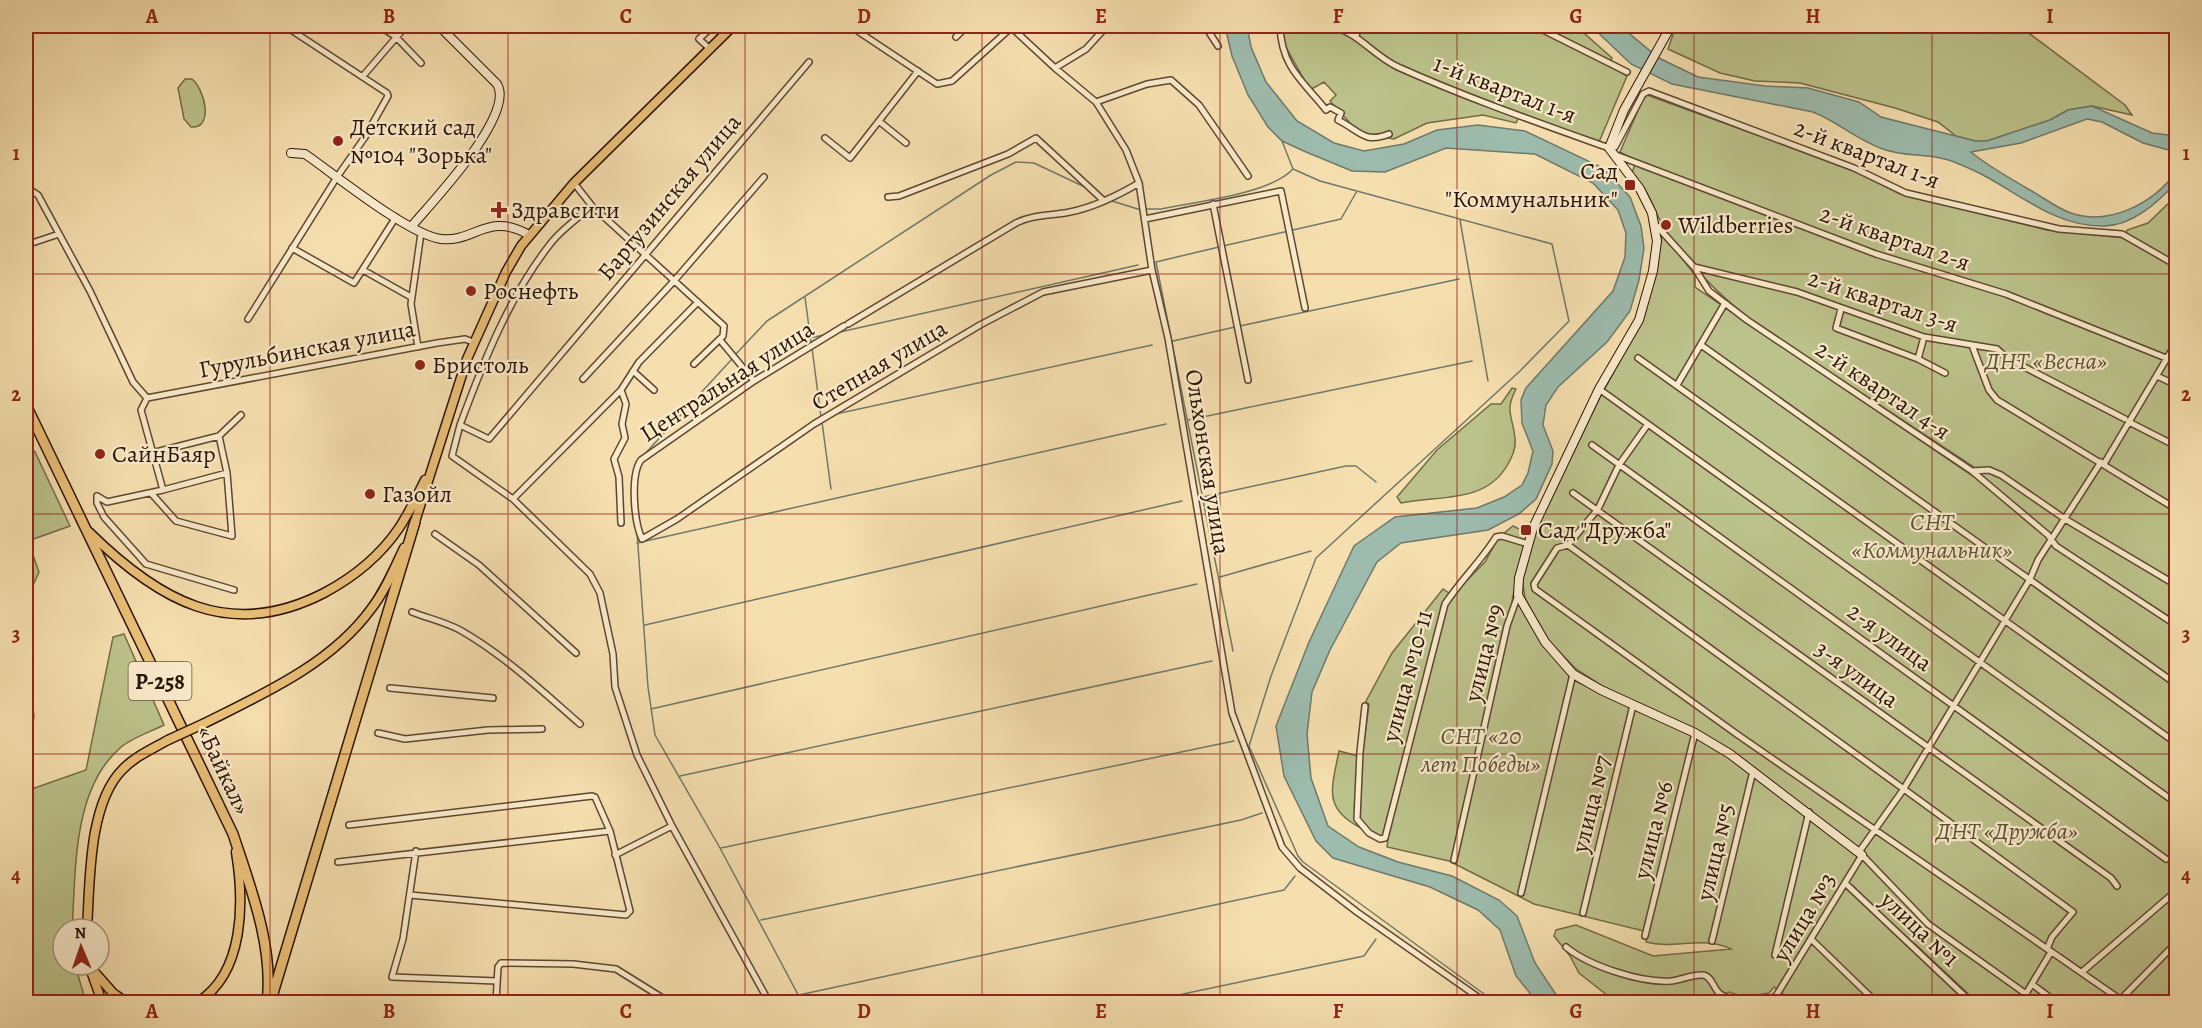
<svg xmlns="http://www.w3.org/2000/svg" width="2202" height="1028" font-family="Alegreya,serif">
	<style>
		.green { fill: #bcc28b; stroke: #736b48; stroke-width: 1.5 }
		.water { fill: #9dbcae; stroke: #6f796b; stroke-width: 1.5 }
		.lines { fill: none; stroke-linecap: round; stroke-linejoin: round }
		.stream { stroke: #6f796b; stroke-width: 1.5 }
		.street-casing { stroke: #5d4730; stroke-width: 8 }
		.secondary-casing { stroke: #2a1406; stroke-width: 10 }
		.primary-casing { stroke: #2a1406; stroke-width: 11 }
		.highway-casing { stroke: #2a1406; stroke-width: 12 }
		.street { stroke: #f9eacb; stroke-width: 5 }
		.secondary { stroke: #f9eacb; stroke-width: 8 }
		.primary { stroke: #ebc078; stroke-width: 8 }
		.highway { stroke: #ebc078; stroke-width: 9 }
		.primary-bridge-casing { stroke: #2a1406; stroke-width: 11; stroke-linecap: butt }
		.primary-bridge { stroke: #ebc078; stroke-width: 8 }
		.grid { fill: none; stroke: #8f2418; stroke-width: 1.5; stroke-opacity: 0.55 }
		.poi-dot { fill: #8f2418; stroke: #f9eacb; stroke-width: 2 }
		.labels { text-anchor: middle; stroke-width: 4.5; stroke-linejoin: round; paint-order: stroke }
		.shield { fill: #f9eacb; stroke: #685441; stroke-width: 1.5 }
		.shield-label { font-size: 22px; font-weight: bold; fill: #2a1406 }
		.street-label { font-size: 24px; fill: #2a1406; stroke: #f9eacb }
		.poi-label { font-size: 24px; fill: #2a1406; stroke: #f9eacb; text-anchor: start }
		.park-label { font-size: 24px; font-style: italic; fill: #5d5135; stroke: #f9eacb }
		.neatline { fill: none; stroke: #8f2418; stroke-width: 2 }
		.grid-label { font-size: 20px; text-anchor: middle; font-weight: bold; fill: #8f2418 }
	</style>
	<rect width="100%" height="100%" fill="#f6dfaf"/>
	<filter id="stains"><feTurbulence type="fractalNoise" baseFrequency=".00333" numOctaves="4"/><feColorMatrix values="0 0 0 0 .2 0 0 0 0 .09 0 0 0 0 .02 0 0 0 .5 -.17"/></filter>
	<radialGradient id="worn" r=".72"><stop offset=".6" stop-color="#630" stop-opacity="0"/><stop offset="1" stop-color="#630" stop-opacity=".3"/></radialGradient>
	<path class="green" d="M 1274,26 L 1576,26 L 1612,58 L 1609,65 L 1627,76 L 1599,142 L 1521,113 L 1516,123 L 1483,115 L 1427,123 L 1394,139 L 1359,133 L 1330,101 L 1336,95 L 1324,82 L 1310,90 Z
		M 1676,26 L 2025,26 L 2026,31 L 2125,105 L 2132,115 L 2092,106 L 2068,110 L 2050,120 L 1987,141 L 1975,141 L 1956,136 L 1938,122 L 1895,108 L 1800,83 L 1755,81 L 1720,73 L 1668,49 Z
		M 185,79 L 192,79 C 204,88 215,129 191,127 L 184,119 L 178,88 Z
		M 1647,95 L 1853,170 L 1900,194 L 2047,230 L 2125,238 L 2127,230 L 2148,223 L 2176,196 L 2176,621 L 2056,544 L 2054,537 C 2028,517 1995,497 1977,469 L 1749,319 C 1720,295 1680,257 1662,224 C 1651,204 1650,192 1632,173 L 1636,161 L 1620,152 L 1642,101 Z
		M 1666,233 L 1667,239 L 1695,275 L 1695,287 L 1977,479 L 2047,537 L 2056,548 L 2176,628 L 2176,800 L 1604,390 L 1642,321 L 1655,275 L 1661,238 Z
		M 1512,388 L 1516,389 C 1504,412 1513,416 1515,438 C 1516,448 1513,455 1508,464 C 1486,504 1439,495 1401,503 L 1397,497 L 1437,450 L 1491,404 L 1501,404 Z
		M 1602,393 L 2176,805 L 2176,1002 L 2127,1002 L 2062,955 L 2059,959 L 2119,1002 L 1977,1002 L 1915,944 L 1912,949 L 1968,1002 L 1794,1002 L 1774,987 L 1769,993 L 1744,997 L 1729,992 L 1715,1002 L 1623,1002 L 1607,995 L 1579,973 L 1570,956 L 1554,936 L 1556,930 L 1576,925 L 1653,956 L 1731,949 C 1704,935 1674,950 1646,942 L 1648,932 L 1534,904 L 1449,861 L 1387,847 L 1388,839 C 1378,838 1370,832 1361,828 C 1322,808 1332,788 1339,751 L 1362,757 L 1369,704 L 1365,703 L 1392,653 L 1443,589 L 1452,595 L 1485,562 L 1498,538 L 1513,526 L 1527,533 L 1512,601 L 1521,604 L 1544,644 L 1575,681 L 1706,741 L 1739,764 L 1853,849 L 1926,924 L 1928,921 L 1857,847 L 1733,753 L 1682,723 L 1605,688 L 1576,669 L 1547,639 L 1525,598 L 1522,578 L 1537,528 Z
		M 26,442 L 35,452 L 70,526 L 28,541 L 39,572 L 26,601 Z
		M 124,634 L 164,725 C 151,732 130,738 119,749 C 72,791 76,872 72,929 L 63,929 L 63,965 L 75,965 L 86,1002 L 26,1002 L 26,791 L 86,770 L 113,637 Z
		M 26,667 L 34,715 L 26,780 Z"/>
	<path class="water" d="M 1225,26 L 1247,26 L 1251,47 L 1266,82 L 1297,121 L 1334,143 L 1364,151 L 1404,144 L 1437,130 L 1478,125 L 1525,131 L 1603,168 L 1630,197 L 1641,226 L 1644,248 L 1639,280 L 1630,311 L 1607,342 L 1558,387 L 1546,405 L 1543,425 L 1553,451 L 1552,464 L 1536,499 L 1519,514 L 1488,530 L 1401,543 L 1377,562 L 1330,650 L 1312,692 L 1307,734 L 1311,778 L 1328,826 L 1359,847 L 1398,862 L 1452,876 L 1499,900 L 1517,916 L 1535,963 L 1561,1002 L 1537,1002 L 1516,976 L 1500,930 L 1478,910 L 1430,887 L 1333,858 L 1316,841 L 1284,776 L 1276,726 L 1309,642 L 1354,546 L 1395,517 L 1477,508 L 1504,497 L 1522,485 L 1528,473 L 1533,451 L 1522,423 L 1521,400 L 1526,388 L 1613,291 L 1625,257 L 1626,233 L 1618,210 L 1593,183 L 1535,154 L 1446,148 L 1385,172 L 1352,171 L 1306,152 L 1282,141 L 1268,127 L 1248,95 L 1232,56 Z
		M 1591,26 L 1620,26 L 1659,58 L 1698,77 L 1765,86 L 1808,88 L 1859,102 L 1881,117 L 1975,141 L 1987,141 L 2050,120 L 2068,110 L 2092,106 L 2152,133 L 2176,136 L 2176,152 L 2143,143 L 2102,122 L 2087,119 L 2021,143 L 1971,152 C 1989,167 2010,178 2030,190 C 2043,197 2056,208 2071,213 C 2109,226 2153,204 2176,172 L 2176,183 C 2158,202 2132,226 2104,226 C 2057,227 2021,195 1983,175 C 1971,169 1953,160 1940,158 C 1922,154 1903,156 1886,150 C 1859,142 1839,122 1813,112 L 1672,84 L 1631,64 Z"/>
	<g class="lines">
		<path class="stream" d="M 1282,141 L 1293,169 L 1320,181 L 1552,244 L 1569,321 L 1520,371 L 1316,558 L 1271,676 L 1249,746 L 1298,856 L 1303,862 L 1495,1002
			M 1112,201 L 1141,210
			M 1146,209 L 1161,209 C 1195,202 1270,194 1293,169
			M 1460,220 L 1488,381
			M 1223,246 L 1341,219 L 1357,191
			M 1219,247 L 1156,262 L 1233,651
			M 805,297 L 811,343
			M 1240,326 L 1459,279
			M 840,332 L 1138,265
			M 810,338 L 824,335
			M 1173,341 L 1235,327
			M 812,348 L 821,417
			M 735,355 L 767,321 L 991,175 L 1016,162 L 1034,163 L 1089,189
			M 836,414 L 1152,345
			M 1188,420 L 1472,361
			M 822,422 L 831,489
			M 642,457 L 732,359
			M 1203,497 L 1346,466 L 1356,466 L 1376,482
			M 637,532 L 648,687 L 655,735 L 720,848 L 802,1002
			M 637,543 L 1166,424
			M 1220,577 L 1311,551
			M 645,625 L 1182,501
			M 651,709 L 1197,584
			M 680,776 L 1212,661
			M 721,848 L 1234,741
			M 761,920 L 1241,820 L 1262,813
			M 799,995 L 1284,890 L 1295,876
			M 1145,1002 L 1364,956 L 1376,939"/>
		<g class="street-casing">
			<path id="street" d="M 379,26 L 395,36 L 421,63
				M 850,26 L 937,84 L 952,81 L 1013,26
				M 1205,26 L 1218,46
				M 1286,26 L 1280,27 C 1282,68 1303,81 1326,110 L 1330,107 L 1341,113 L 1338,120 C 1360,131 1364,144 1389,134
				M 1328,26 C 1357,30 1372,55 1398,67 C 1467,98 1539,123 1609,148 L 1615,147 L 1643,94 L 1649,91 L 1854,168 L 1906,193 L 2059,229 L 2122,234 L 2176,265
				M 1535,26 L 1627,72
				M 1012,28 L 1055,68 L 1086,49 L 1107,26
				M 1356,36 L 1359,26
				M 956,37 L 967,26
				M 710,49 L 699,39 L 713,26
				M 1055,68 L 1096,102 L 1126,150 L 1139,183 L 1152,270 L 1168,338 L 1232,713 L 1282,847 L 1300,868 L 1357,912 L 1485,1002
				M 363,76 L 406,26
				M 1096,102 L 1147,84 L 1171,80 L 1199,105 L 1248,176
				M 880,122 L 906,143
				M 825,138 L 850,158 L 918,71
				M 1616,155 L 1876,254 L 2006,294 L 2166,358
				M 574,183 L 592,206 L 724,326 L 723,336 L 694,364
				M 26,187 L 38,195 L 90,291 L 133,382 L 147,398
				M 888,197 L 899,196 L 1008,154 L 1036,138 L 1104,201
				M 1213,204 L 1248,380
				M 592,206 C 578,218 562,229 551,243 C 509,296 483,363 460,425 L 489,439 L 809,62
				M 1145,219 L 1281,191 L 1305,308
				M 1655,224 L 1694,267 L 1797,292 L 1924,337 L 1997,349 L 2007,358 L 2125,419
				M 26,245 L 59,234
				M 292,248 L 354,283 L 396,217
				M 1694,267 L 1709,291 L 1747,320 L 1972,471 L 1989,470 L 2001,475 L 2065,519 L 2176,585
				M 363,270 L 411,297
				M 1841,309 L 1836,328 L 1918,359 L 1945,373
				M 248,319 L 337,177 L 365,137 L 388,96 L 387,93 L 285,26
				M 848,324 L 1016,223 C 1034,214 1051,216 1070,212 C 1095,207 1117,196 1139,183
				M 844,326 L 754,381 L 641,460 C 630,475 634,522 642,539 L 677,519 L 814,424 L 980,325 L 1043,292 L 1152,270
				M 720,340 L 754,381
				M 1701,345 L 2176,684
				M 418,347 L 411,304 L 421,233
				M 1973,348 L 1989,390 L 1997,400 L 2176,509
				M 1638,358 L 2176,743
				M 1918,359 L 1924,337
				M 633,371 L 654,390
				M 2157,376 L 2176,385
				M 583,379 L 674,281 L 764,177
				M 1677,385 L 1725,303
				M 1599,389 L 2176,803
				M 147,398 L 437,343 L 465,339 L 473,342
				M 2129,422 L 2176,446
				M 1648,424 L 1619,465 L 1598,509 L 1568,545 L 1557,548 L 1534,584 L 1535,589 L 1738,735 L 2124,1002
				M 460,425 L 452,456 L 513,499 L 621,390 L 639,362 L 698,302
				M 1592,445 L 2166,859
				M 152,453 L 219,436
				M 2104,464 L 2176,343
				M 1972,471 L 2048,535 L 2056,546 L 2176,625
				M 163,490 L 227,473 L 219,436 L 241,415
				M 151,493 L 176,521 L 232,536 L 227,473
				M 1573,493 L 2111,878 L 2117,886
				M 97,496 L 97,503 L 104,517 L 146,564 L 234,590
				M 97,496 L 107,502 L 163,490 L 141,410 L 147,398
				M 513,499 L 590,574 L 600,593 L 613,654 L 615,687 L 637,755 L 672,826 L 769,1002
				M 621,523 L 619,477 L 614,459 L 625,438 L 622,424 L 626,404 L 621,390
				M 435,534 L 479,565 L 576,653
				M 1568,545 L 2073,912 L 2052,937 L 2047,949
				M 412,612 C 427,618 445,622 460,630 C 504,655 542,691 580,724
				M 390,688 L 493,698
				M 1365,706 L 1360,752 L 1357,819 L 1369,833 L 1380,839 L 1385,838 L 1445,604 C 1461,580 1481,561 1496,537 L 1502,536 L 1528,544
				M 378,733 L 405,739 L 488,730 L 542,729
				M 349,825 L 592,796 L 595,797 L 610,831 L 630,911 L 626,915 L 410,895
				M 416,851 L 403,939 L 392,977 L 497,981
				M 1859,852 L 1903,790 L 2030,579 L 2038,560 L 2101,462
				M 615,855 L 672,826
				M 1454,860 L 1507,626 L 1518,595
				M 338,862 L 610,831
				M 1845,883 L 1971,1002
				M 1521,893 L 1573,674
				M 1583,913 L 1633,705
				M 1645,936 L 1695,733
				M 1811,939 L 1876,1002
				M 1712,941 L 1753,771
				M 1566,947 C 1589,966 1641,983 1671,981 C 1681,980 1693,974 1703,975 C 1711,976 1713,986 1718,992 C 1729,1003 1764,1003 1776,996 L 1862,855 L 1928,924 L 2026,994
				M 1775,955 L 1809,812
				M 2082,972 L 2176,891
				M 2033,985 L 2056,1002
				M 2120,1000 L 2176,943
				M 380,1001 L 385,1002
				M 496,1002 L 498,967 L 501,963 L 573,964 L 616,969 L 669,1002
				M 2021,1002 L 2051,952"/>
		</g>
		<g class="secondary-casing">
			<path id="secondary" d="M 1671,26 L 1624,110 L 1609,148 L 1640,189 L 1652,213 L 1657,241 L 1653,271 L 1639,320 L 1599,389 L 1533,528 L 1519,578 L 1518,595 L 1545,642 L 1573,674 L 1601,690 L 1695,733 L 1730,754 L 1862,855
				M 291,153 L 305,154 C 334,174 409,235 441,239 C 474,243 488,211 529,235
				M 411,227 C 431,203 516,115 497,84 L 439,26"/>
		</g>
		<g class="primary-casing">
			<path id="primary" d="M 413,528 L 467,359 L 506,272 L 521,246 L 574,183 L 733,26
				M 89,532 C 158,600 229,642 324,593 C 354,577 380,556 399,528 C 409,513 417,496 425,480
				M 205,723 C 263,694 331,664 371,609 C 385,591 394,569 404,548
				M 87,929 C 90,883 88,805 122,770 C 134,757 152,749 168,740
				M 90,967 L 113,993 L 126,1002
				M 91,971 L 102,1002
				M 198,1002 C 245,972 244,901 236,852"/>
		</g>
		<g class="highway-casing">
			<path id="highway" d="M 26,405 L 233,834 C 250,886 274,947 267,1002
				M 271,1000 L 415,522"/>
		</g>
		<use href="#street" class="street"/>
		<use href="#secondary" class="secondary"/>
		<use href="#primary" class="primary"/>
		<use href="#highway" class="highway"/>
		<g class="primary-bridge-casing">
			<path id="primary-bridge" d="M 168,740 L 205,723"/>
		</g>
		<use href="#primary-bridge" class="primary-bridge"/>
	</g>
	<path class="grid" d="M 270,26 L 270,1002M 508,26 L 508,1002M 745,26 L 745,1002M 982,26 L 982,1002M 1220,26 L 1220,1002M 1457,26 L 1457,1002M 1694,26 L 1694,1002M 1932,26 L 1932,1002M 26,274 L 2176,274M 26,514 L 2176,514M 26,754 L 2176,754"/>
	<g class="poi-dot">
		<circle cx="338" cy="141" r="6"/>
		<rect x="1624" y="179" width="12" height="12" rx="3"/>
		<path d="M496 201h6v6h6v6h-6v6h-6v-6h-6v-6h6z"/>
		<circle cx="1666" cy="225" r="6"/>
		<circle cx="471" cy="291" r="6"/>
		<circle cx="420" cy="365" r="6"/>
		<circle cx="100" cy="454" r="6"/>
		<circle cx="370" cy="494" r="6"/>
		<rect x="1520" y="524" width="12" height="12" rx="3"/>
	</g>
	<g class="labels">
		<rect class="shield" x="128.5" y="662" width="63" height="38" rx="4.5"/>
		<g class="shield-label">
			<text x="160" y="689">Р-258</text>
		</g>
		<g class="street-label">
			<text transform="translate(1505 89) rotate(21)" y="8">1-й квартал 1-я</text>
			<text transform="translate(1867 154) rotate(21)" y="8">2-й квартал 1-я</text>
			<text transform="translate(669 197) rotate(-50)" y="8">Баргузинская улица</text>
			<text transform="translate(1895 238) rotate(19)" y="8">2-й квартал 2-я</text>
			<text transform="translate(1883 301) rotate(18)" y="8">2-й квартал 3-я</text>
			<text transform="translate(307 349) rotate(-11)" y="8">Гурульбинская улица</text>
			<text transform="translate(879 365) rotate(-31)" y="8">Степная улица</text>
			<text transform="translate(727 381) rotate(-33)" y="8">Центральная улица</text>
			<text transform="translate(1883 390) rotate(34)" y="8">2-й квартал 4-я</text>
			<text transform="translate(1208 462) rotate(81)" y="8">Ольхонская улица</text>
			<text transform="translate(1890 637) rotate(36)" y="8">2-я улица</text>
			<text transform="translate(1484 653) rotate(-76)" y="8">улица №9</text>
			<text transform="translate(1857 674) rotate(36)" y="8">3-я улица</text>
			<text transform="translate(1407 676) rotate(-75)" y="8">улица №10-11</text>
			<text transform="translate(224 770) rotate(65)" y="8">«Байкал»</text>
			<text transform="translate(1591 804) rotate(-76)" y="8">улица №7</text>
			<text transform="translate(1653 830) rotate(-76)" y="8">улица №6</text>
			<text transform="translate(1715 852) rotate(-77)" y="8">улица №5</text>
			<text transform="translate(1804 917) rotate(-59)" y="8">улица №3</text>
			<text transform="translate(1920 929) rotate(43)" y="8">улица №1</text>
		</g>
		<g class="poi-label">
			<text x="350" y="135">Детский сад<tspan x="350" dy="28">№104 "Зорька"</tspan></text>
			<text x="1618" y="179" text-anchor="end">Сад<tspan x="1618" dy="28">"Коммунальник"</tspan></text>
			<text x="511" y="218">Здравсити</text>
			<text x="1678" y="233">Wildberries</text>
			<text x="483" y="299">Роснефть</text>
			<text x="432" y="373">Бристоль</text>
			<text x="112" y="462">СайнБаяр</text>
			<text x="382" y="502">Газойл</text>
			<text x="1538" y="538">Сад "Дружба"</text>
		</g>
		<g class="park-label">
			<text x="2046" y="369">ДНТ «Весна»</text>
			<text x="1932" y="530">СНТ<tspan x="1932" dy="28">«Коммунальник»</tspan></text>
			<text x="1481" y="744">СНТ «20<tspan x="1481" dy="28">лет Победы»</tspan></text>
			<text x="2007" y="839">ДНТ «Дружба»</text>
		</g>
	</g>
	<rect width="2202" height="1028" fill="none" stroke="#f6dfaf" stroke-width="66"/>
	<g transform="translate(81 947) rotate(358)"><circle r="28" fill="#f9eacb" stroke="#a6947c" stroke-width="1.5"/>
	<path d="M0-4.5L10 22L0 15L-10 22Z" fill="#8f2418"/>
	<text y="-9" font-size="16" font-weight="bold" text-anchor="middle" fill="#2a1406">N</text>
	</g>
	<rect x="33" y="33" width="2136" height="962" class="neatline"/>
	<g class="grid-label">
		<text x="152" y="23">A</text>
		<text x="389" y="23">B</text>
		<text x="626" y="23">C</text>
		<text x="864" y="23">D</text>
		<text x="1101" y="23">E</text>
		<text x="1338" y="23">F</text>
		<text x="1576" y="23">G</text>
		<text x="1813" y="23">H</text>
		<text x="2050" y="23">I</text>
		<text x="16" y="160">1</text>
		<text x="2186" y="160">1</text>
		<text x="16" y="401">2</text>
		<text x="2186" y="401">2</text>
		<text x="16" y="641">3</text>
		<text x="2186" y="641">3</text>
		<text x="16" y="882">4</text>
		<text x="2186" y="882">4</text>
		<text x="152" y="1018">A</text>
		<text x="389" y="1018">B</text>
		<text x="626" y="1018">C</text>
		<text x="864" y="1018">D</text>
		<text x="1101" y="1018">E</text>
		<text x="1338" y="1018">F</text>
		<text x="1576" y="1018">G</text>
		<text x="1813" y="1018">H</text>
		<text x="2050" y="1018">I</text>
	</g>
	<rect width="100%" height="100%" filter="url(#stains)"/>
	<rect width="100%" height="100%" fill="url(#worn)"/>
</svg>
